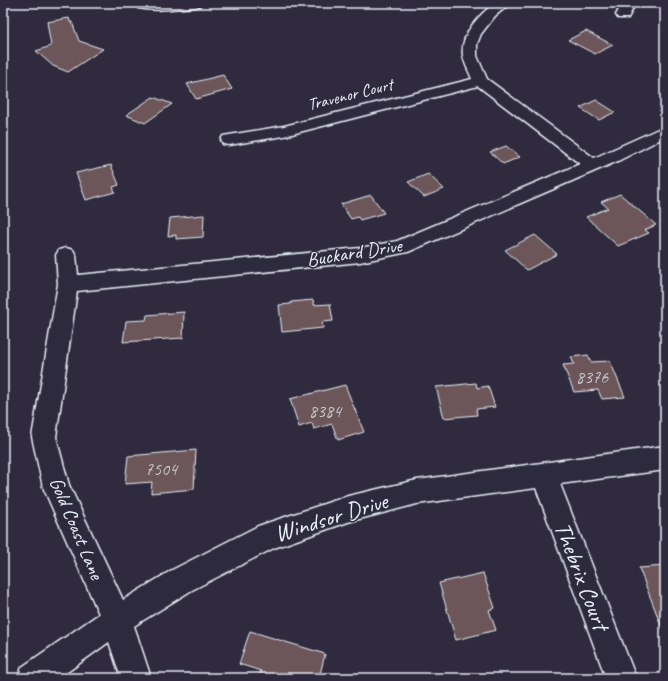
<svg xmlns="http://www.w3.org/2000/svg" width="668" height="681" font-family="Caveat,sans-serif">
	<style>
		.building { fill: #6c565a; stroke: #e8f1f8 }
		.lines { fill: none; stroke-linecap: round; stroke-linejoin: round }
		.minor-casing { stroke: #e8f1f8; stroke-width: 3 }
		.minor { fill: #2f2a3d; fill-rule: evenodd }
		.labels { text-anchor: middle; stroke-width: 3; stroke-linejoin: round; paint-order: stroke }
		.far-street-label { font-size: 17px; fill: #e8f1f8; stroke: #2f2a3d }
		.number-label { font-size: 18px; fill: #c9cad0 }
		.street-label { font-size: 20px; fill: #e8f1f8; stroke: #2f2a3d }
		.near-street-label { font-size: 24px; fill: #e8f1f8; stroke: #2f2a3d }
	</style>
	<rect width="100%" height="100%" fill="#2f2a3d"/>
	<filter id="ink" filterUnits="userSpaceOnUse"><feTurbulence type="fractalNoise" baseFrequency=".025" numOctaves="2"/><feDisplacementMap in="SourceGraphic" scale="8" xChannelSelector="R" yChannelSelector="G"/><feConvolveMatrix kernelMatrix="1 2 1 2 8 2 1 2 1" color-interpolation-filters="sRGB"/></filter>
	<g filter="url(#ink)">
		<path class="building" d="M 69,18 L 70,22 L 72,22 L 79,41 L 103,49 L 68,72 L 53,66 L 36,51 L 51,46 L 47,22 Z
			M 586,31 L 613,45 L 595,54 L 568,40 Z
			M 223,75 L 232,89 L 196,99 L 187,84 Z
			M 153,97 L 172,104 L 145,123 L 126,115 Z
			M 596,100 L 615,112 L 599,120 L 580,108 Z
			M 506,146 L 520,157 L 503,164 L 490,152 Z
			M 111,165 L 119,185 L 113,187 L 115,192 L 86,200 L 76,173 Z
			M 428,174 L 444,189 L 424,197 L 408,182 Z
			M 620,194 L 656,225 L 645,230 L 649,233 L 618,246 L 586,217 L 608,208 L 601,202 Z
			M 371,195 L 384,213 L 360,220 L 358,217 L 351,219 L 341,204 Z
			M 204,215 L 203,237 L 176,239 L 176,235 L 168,236 L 170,218 Z
			M 535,235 L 557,254 L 527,270 L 505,250 Z
			M 313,300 L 314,305 L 330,304 L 333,321 L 322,322 L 323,328 L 282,332 L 279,305 L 291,304 L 291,302 Z
			M 184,312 L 183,338 L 123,342 L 126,321 L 146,320 L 147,315 Z
			M 588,355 L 591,362 L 610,361 L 625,397 L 602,399 L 598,390 L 574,392 L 563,365 L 574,364 L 571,357 Z
			M 476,383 L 477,388 L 488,386 L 495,407 L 476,409 L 477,415 L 444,418 L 436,387 Z
			M 345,385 L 364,432 L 338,440 L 332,424 L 314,429 L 312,423 L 299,427 L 290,399 Z
			M 196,450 L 194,489 L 151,493 L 152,482 L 125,484 L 128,456 Z
			M 665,566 L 665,633 L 664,633 L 639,568 Z
			M 483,573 L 495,608 L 489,610 L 496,630 L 456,640 L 439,583 Z
			M 250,631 L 325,654 L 319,678 L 259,678 L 261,671 L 239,664 Z"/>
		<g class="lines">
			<g class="minor-casing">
				<path id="minor" d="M 138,3 L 202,3 L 200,6 L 195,7 C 177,8 156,12 138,8 L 136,5 Z
					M 495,3 L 511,3 L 495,16 L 481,34 L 477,44 L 477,56 L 487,79 L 594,158 L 665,126 L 665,137 L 618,161 L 408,252 L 360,262 L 77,291 L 56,437 L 69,485 L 123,600 L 172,570 L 258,526 L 348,496 L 417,480 L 665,446 L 665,470 L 560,484 L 636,678 L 606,678 L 536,488 L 417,504 L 348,522 L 274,548 L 192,590 L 134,626 L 151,678 L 121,678 L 109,642 L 59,678 L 18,678 L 22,667 L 99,614 L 43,487 L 32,437 L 58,284 L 56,255 L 59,250 L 66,248 L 73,250 L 76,255 L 78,275 L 360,248 L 397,241 L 580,164 L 478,86 L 284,136 L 229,145 L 223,144 L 221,140 L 223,136 L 229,135 L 284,126 L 472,79 C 469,71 464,63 463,55 C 460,34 480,14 495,3 Z
					M 622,3 L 638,3 L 633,8 L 628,18 L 618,18 L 616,15 Z"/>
			</g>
			<use href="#minor" class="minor"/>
		</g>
	</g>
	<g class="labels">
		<g class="far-street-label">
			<text transform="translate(350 94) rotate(-14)" y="6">Travenor Court</text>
		</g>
		<g class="number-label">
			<text x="592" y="383">8376</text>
			<text x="325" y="417">8384</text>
			<text x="161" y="475">7504</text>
		</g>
		<g class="street-label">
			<text transform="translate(354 252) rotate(-9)" y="7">Buckard Drive</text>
			<text transform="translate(77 528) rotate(67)" y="7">Gold Coast Lane</text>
		</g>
		<g class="near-street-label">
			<text transform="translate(331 517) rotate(-17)" y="8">Windsor Drive</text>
			<text transform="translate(582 576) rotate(69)" y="8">Thebrix Court</text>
		</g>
	</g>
	<rect width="668" height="681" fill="none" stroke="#2f2a3d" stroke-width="16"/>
	<rect x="8" y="8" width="652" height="665" fill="none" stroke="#e8f1f8" stroke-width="1.5" filter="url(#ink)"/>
</svg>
